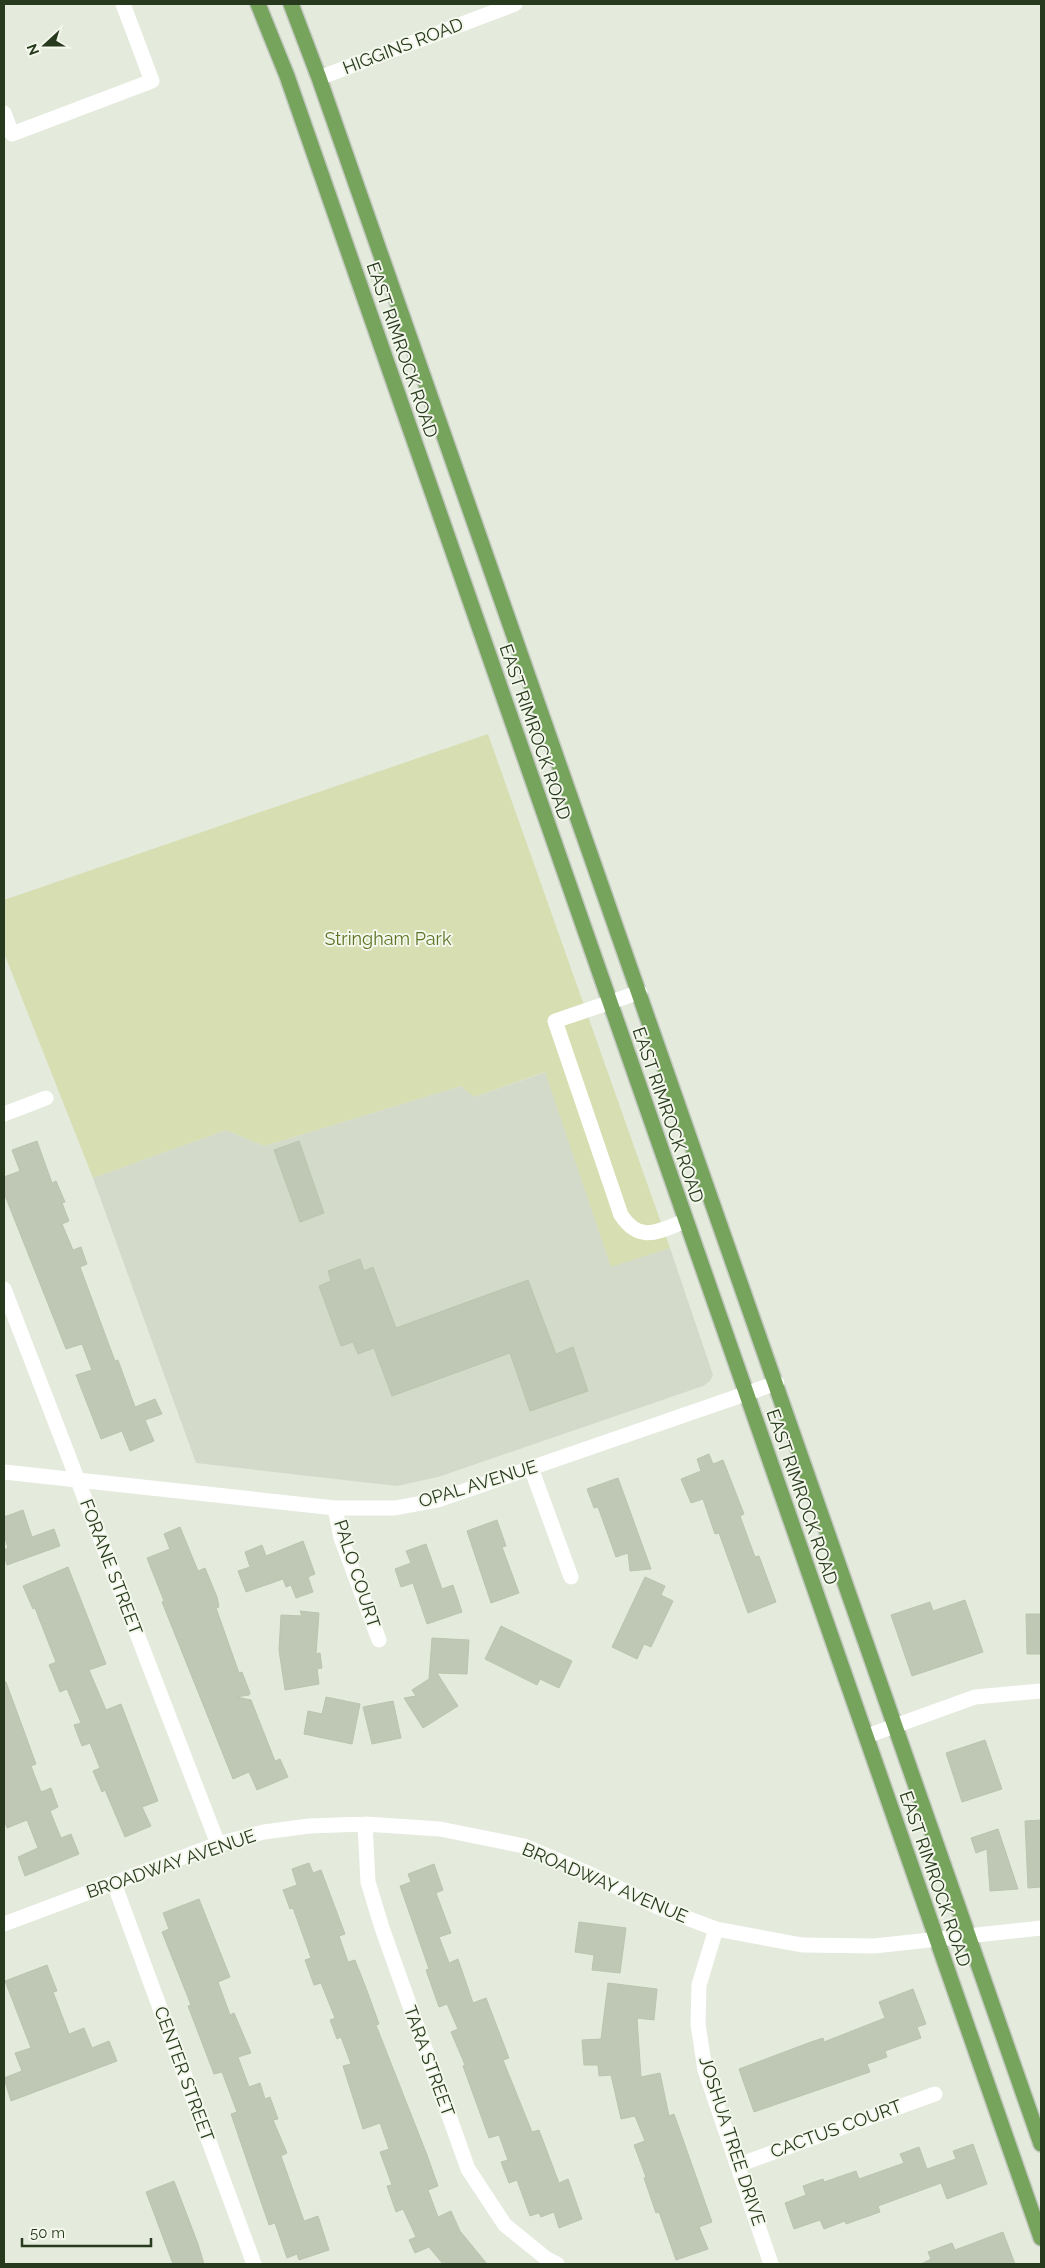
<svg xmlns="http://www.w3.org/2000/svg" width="1045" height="2268" font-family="Raleway,sans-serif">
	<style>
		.built { fill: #d3daca }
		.green { fill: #d7deb2 }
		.building { fill: #bec8b4; stroke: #bac4ae }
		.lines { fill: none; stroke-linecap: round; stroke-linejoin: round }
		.major-casing { stroke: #c3c8c0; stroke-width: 18 }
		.minor { stroke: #fff; stroke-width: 15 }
		.major { stroke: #77a45c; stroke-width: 15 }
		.labels { text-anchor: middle; stroke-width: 4; stroke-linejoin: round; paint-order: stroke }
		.street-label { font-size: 18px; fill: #283a1d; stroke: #f3f7ec }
		.park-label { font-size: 18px; fill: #5e7424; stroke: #f3f7ec }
	</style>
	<rect width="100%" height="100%" fill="#e4eadc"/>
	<path class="built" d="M 546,1072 L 611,1266 L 670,1248 L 713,1375 L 710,1381 L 703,1386 L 438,1477 L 397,1486 L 196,1463 L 93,1178 L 226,1130 L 264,1146 L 461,1086 L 474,1097 Z"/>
	<path class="green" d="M 488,734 L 670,1248 L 611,1267 L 545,1072 L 474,1097 L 461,1086 L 264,1146 L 226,1130 L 93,1178 L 4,953 L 4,900 Z"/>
	<path class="building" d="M 37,1141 L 52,1183 L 56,1181 L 65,1202 L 62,1203 L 69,1221 L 62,1224 L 73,1250 L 81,1247 L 87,1264 L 80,1267 L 115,1361 L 118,1360 L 135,1407 L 155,1399 L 162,1414 L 145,1420 L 154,1441 L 130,1451 L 122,1431 L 101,1439 L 76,1375 L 92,1370 L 82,1344 L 66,1349 L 4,1193 L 4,1177 L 20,1171 L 12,1150 Z
		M 299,1141 L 324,1213 L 300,1222 L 274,1150 Z
		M 360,1259 L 364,1271 L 373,1267 L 396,1328 L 528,1280 L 556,1354 L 573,1347 L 588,1391 L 530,1411 L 510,1353 L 392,1396 L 374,1348 L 358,1354 L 353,1342 L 341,1346 L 319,1286 L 331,1281 L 328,1271 Z
		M 709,1454 L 713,1464 L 723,1460 L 744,1514 L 740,1516 L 755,1557 L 759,1556 L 776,1602 L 748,1613 L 719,1533 L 715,1534 L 703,1499 L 691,1503 L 681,1479 L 701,1471 L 697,1459 Z
		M 618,1478 L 651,1569 L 630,1571 L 628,1553 L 616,1557 L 598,1507 L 594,1508 L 587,1489 Z
		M 23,1510 L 32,1537 L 54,1529 L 60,1546 L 7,1565 L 4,1555 L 4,1550 L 8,1548 L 4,1535 L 4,1517 Z
		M 497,1520 L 506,1546 L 502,1547 L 519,1593 L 491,1603 L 467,1531 Z
		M 180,1527 L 198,1571 L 205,1568 L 217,1597 L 219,1607 L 216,1608 L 239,1673 L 242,1672 L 250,1693 L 249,1695 L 236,1697 L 251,1700 L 275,1761 L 280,1759 L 288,1777 L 257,1790 L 249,1772 L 233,1779 L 162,1602 L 164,1601 L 147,1558 L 170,1549 L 164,1534 Z
		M 303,1541 L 315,1574 L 308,1577 L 313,1592 L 296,1598 L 291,1585 L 286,1587 L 283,1579 L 246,1592 L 238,1571 L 250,1567 L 245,1552 L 262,1545 L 266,1556 Z
		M 426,1544 L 442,1589 L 453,1585 L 462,1612 L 427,1624 L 413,1583 L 401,1587 L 395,1569 L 411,1563 L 406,1551 Z
		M 68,1567 L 106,1664 L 89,1670 L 106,1710 L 121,1704 L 158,1801 L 142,1807 L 151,1826 L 125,1837 L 105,1790 L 102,1792 L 93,1771 L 100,1768 L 90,1743 L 82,1746 L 74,1725 L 81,1723 L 67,1689 L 60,1692 L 49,1665 L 56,1662 L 35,1608 L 33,1609 L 23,1586 Z
		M 645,1577 L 665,1586 L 661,1595 L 673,1601 L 651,1647 L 644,1644 L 637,1659 L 612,1647 Z
		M 965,1600 L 983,1652 L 912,1676 L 891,1615 L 930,1602 L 933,1611 Z
		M 300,1611 L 319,1613 L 316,1654 L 320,1653 L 322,1668 L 317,1669 L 319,1684 L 285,1690 L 279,1650 L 281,1615 L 302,1616 Z
		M 1026,1614 L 1041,1614 L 1041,1654 L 1027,1654 Z
		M 501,1626 L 572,1661 L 559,1688 L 540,1679 L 537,1685 L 485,1659 Z
		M 432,1638 L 469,1640 L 467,1674 L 437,1673 L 458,1706 L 423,1728 L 404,1698 L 416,1696 L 412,1690 L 429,1679 Z
		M 4,1682 L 6,1682 L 36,1764 L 31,1766 L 41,1792 L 51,1788 L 58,1807 L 50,1811 L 61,1838 L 71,1834 L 79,1854 L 25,1876 L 18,1857 L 38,1848 L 27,1820 L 7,1828 L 4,1819 Z
		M 326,1697 L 360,1704 L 352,1744 L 304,1734 L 308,1711 L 322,1714 Z
		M 393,1701 L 401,1738 L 372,1744 L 363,1707 Z
		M 985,1740 L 1002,1789 L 962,1802 L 946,1753 Z
		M 1041,1820 L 1041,1887 L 1028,1888 L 1025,1821 Z
		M 998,1829 L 1018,1889 L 990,1891 L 987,1849 L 976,1853 L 971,1838 Z
		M 309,1863 L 313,1873 L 321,1870 L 345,1934 L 339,1936 L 348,1962 L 355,1960 L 366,1988 L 379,2024 L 376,2025 L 427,2155 L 438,2186 L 428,2190 L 438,2217 L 451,2211 L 460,2231 L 487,2264 L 443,2264 L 429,2247 L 415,2253 L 409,2240 L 416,2237 L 403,2209 L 396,2212 L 387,2186 L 392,2185 L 380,2152 L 389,2149 L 380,2123 L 363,2129 L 343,2066 L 351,2064 L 341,2037 L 337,2039 L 330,2020 L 335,2018 L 321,1983 L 314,1985 L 305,1960 L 311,1958 L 293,1908 L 290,1909 L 283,1890 L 297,1885 L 292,1869 Z
		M 434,1864 L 443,1890 L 436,1893 L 451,1933 L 439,1937 L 449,1963 L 458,1959 L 473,2003 L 486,1998 L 509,2058 L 503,2060 L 532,2132 L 539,2130 L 559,2183 L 568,2179 L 582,2219 L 559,2228 L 554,2212 L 541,2217 L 539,2213 L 530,2216 L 517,2180 L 509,2183 L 501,2162 L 508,2160 L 499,2135 L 489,2138 L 463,2066 L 465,2065 L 451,2032 L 458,2029 L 447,2004 L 439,2007 L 426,1970 L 429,1969 L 400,1886 L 411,1882 L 408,1874 Z
		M 199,1899 L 230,1977 L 218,1982 L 230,2015 L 234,2013 L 251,2053 L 238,2057 L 249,2087 L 260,2083 L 265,2099 L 270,2097 L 278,2119 L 273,2120 L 287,2153 L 281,2156 L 304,2221 L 318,2216 L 329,2250 L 299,2260 L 297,2254 L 287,2258 L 275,2223 L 269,2225 L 231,2114 L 237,2112 L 222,2072 L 214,2074 L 188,2006 L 191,2005 L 162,1932 L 169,1929 L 163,1913 Z
		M 579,1922 L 626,1928 L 620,1973 L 592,1970 L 594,1955 L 575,1952 Z
		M 47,1965 L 57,1991 L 53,1992 L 69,2034 L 84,2028 L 92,2048 L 109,2041 L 117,2061 L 11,2101 L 4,2078 L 22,2071 L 15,2053 L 31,2048 L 5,1981 Z
		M 608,1983 L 657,1989 L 654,2020 L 637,2018 L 641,2077 L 660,2073 L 669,2116 L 674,2114 L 712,2222 L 699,2227 L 708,2249 L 676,2260 L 659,2212 L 656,2213 L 644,2178 L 646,2177 L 634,2145 L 645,2141 L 635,2116 L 621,2119 L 611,2075 L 599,2076 L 598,2065 L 584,2065 L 582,2040 L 601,2039 Z
		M 913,1989 L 926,2024 L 917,2027 L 921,2038 L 885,2051 L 887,2057 L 867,2064 L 870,2072 L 754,2112 L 739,2069 L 811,2042 L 823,2038 L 824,2042 L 885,2018 L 879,2002 Z
		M 973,2144 L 987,2184 L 947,2199 L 941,2183 L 878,2206 L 880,2212 L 846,2224 L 845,2221 L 824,2229 L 820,2220 L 794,2229 L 785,2203 L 806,2195 L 803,2186 L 823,2179 L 824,2182 L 856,2171 L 859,2179 L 904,2163 L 900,2154 L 919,2147 L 927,2169 L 956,2159 L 953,2151 Z
		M 174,2181 L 198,2244 L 204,2264 L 173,2264 L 146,2192 Z
		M 1003,2232 L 1015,2264 L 921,2264 L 931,2259 L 928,2252 L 952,2243 L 955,2250 Z"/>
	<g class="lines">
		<g class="major-casing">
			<path id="major" d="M 258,4 L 287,76 L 1041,2238
				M 291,4 L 319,78 L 1041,2144"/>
		</g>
		<path class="minor" d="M 319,78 L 515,4
			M 4,113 L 12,134 L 152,81 L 123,4
			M 640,992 L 555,1021 L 621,1215 C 640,1244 659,1231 685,1221
			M 4,1114 L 46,1098
			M 4,1289 L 218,1844
			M 531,1468 L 571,1577
			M 4,1472 L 335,1508 L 395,1508 L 438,1500 L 777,1383
			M 335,1508 L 341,1538 L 379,1640
			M 867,1736 L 975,1697 L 1041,1691
			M 365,1824 L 368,1882 L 382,1928 L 468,2169 L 505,2225 L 547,2259 L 557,2264
			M 114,1883 L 254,2264
			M 4,1924 L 218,1844 L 264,1832 L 309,1826 L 365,1824 L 440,1829 L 524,1846 L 592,1875 L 658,1907 L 716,1929 L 802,1945 L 874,1946 L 1041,1928
			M 716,1929 L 699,1985 L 698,2024 L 705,2070 L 771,2264
			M 738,2165 L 935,2094"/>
		<use href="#major" class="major"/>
	</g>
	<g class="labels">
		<g class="street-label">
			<text transform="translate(403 46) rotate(-21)" y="6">HIGGINS ROAD</text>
			<text transform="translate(402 350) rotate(71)" y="6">EAST RIMROCK ROAD</text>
			<text transform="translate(535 732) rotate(71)" y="6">EAST RIMROCK ROAD</text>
			<text transform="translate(668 1115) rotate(71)" y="6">EAST RIMROCK ROAD</text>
			<text transform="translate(478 1484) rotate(-17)" y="6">OPAL AVENUE</text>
			<text transform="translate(802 1497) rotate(71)" y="6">EAST RIMROCK ROAD</text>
			<text transform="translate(111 1567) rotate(69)" y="6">FORANE STREET</text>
			<text transform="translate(357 1574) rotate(72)" y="6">PALO COURT</text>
			<text transform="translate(171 1864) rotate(-19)" y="6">BROADWAY AVENUE</text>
			<text transform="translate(935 1879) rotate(71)" y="6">EAST RIMROCK ROAD</text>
			<text transform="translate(605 1883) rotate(23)" y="6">BROADWAY AVENUE</text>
			<text transform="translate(429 2061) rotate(70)" y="6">TARA STREET</text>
			<text transform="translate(184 2074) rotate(70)" y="6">CENTER STREET</text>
			<text transform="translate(836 2129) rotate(-20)" y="6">CACTUS COURT</text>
			<text transform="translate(732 2141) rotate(72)" y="6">JOSHUA TREE DRIVE</text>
		</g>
		<g class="park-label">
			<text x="388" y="945">Stringham Park</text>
		</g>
	</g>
	<rect width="1045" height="2268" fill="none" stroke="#283a1d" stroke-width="10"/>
	<g transform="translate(45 45) rotate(249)" stroke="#f3f7ec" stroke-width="4" paint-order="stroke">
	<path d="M0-4L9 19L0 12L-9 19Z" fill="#283a1d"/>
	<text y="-8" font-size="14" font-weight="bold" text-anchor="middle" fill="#283a1d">N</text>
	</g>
	<path d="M22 2238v8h129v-8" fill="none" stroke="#283a1d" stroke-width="2.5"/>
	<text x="30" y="2238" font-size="15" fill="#283a1d" stroke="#f3f7ec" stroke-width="4" paint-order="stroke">50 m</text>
</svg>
